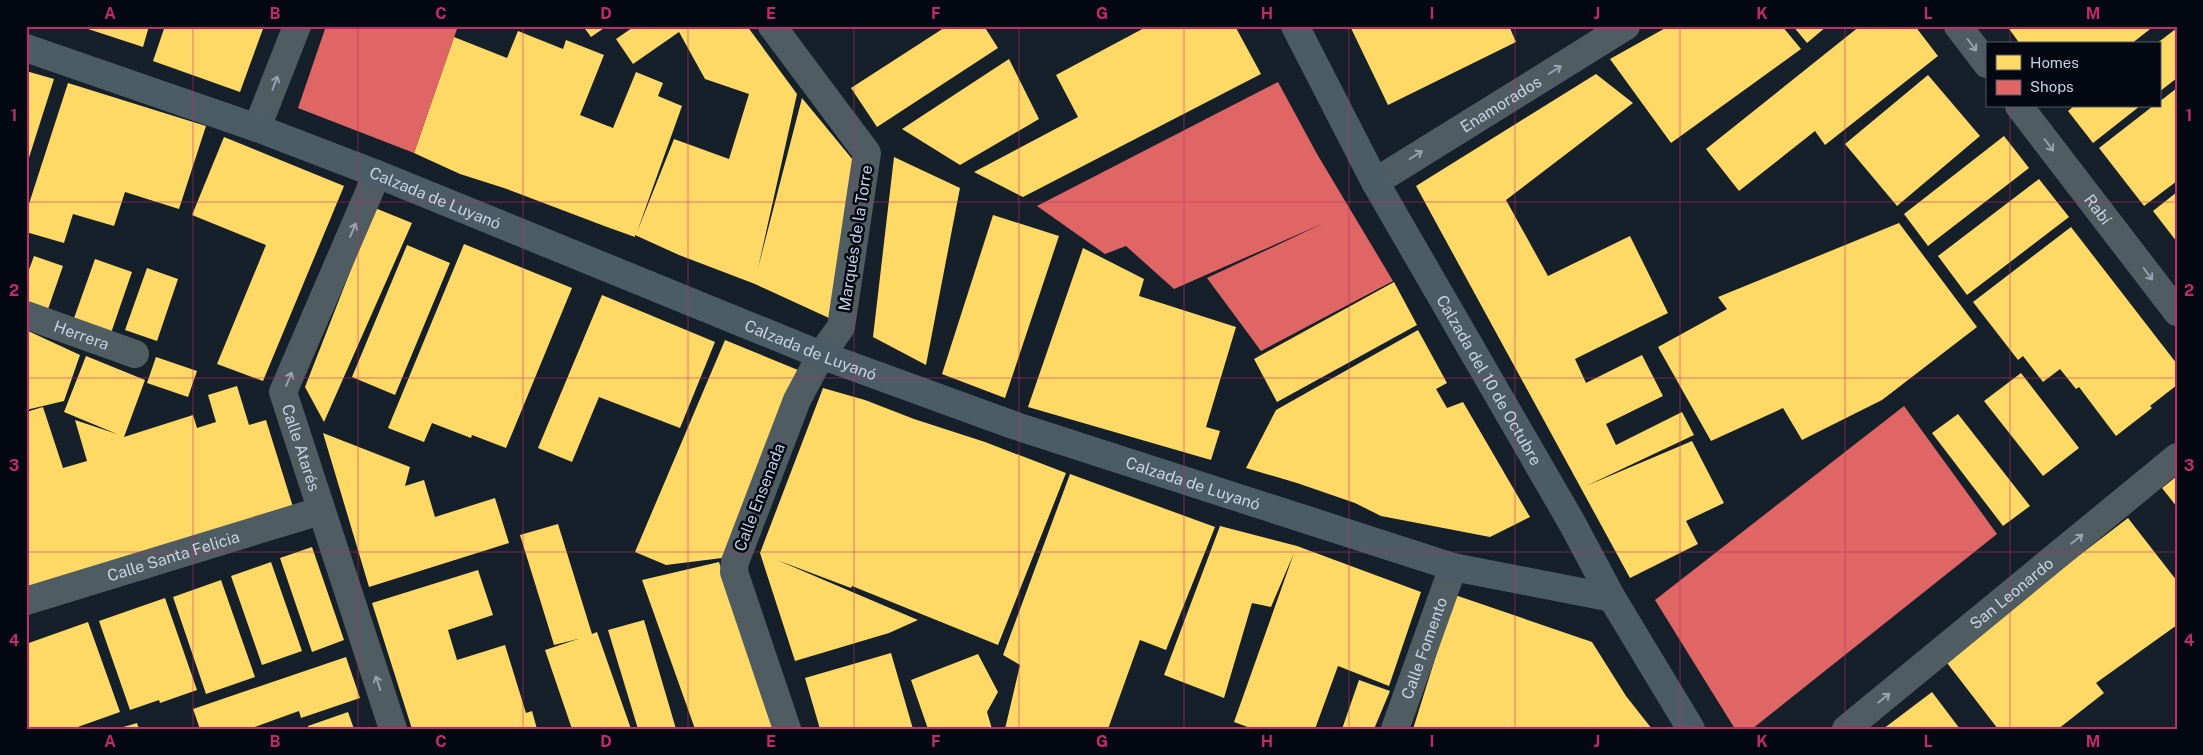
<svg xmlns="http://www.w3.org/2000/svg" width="2203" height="755" font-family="'Public Sans',sans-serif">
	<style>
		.homes { fill: #ffd966 }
		.shops { fill: #e06666 }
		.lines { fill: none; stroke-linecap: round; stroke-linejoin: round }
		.minor { stroke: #4f5c61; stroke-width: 28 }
		.major { stroke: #4c5c66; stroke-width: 28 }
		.oneway { stroke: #97a3ae }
		.grid { fill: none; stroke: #c22b68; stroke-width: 1; stroke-opacity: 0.55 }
		.labels { text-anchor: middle; stroke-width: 5; stroke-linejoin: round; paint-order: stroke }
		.street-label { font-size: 16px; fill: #c7d3e2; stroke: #030812 }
		.neatline { fill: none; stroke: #c22b68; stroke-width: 2 }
		.grid-label { font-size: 16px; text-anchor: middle; font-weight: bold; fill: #c22b68 }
	</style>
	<rect width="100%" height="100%" fill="#15202b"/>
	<path class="homes" d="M 79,26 L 149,26 L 143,47 Z
		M 165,26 L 264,26 L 240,92 L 153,61 Z
		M 583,26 L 607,26 L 591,37 Z
		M 635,26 L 747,26 L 797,94 L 758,268 L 802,98 L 853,160 L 829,318 L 755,284 L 679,255 L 635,235 L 635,237 L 607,227 L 507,189 L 460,174 L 414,153 L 454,37 L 507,58 L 518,31 L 563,49 L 566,40 L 604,55 L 580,115 L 613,128 L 636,72 L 663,83 L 658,96 L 682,106 L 637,232 L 674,139 L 729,159 L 749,94 L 705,79 L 679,32 L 633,64 L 616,39 Z
		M 947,26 L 984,26 L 998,48 L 877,127 L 851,88 Z
		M 1148,26 L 1235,26 L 1261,74 L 1023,197 L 974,172 L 1078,117 L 1056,75 Z
		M 1350,26 L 1509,26 L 1516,42 L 1388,105 Z
		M 1669,26 L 1782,26 L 1801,49 L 1671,143 L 1610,59 Z
		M 1793,26 L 1827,26 L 1807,43 Z
		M 1860,26 L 1915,26 L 1938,56 L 1825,145 L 1815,131 L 1739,191 L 1706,149 Z
		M 2007,26 L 2154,26 L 2131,44 L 2020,44 Z
		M 2177,28 L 2177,78 L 2159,92 L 2159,44 L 2156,44 Z
		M 1009,59 L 1039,119 L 960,165 L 902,129 Z
		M 26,71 L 54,79 L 27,164 L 26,164 Z
		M 1596,74 L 1633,103 L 1506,200 L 1548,276 L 1630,236 L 1668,313 L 1575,359 L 1586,383 L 1642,355 L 1663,396 L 1606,424 L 1616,445 L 1682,412 L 1694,435 L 1586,486 L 1692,441 L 1724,503 L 1686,521 L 1698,544 L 1630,578 L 1416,186 Z
		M 1928,75 L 1980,136 L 1897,206 L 1845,144 Z
		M 68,83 L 206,126 L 179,209 L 125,192 L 114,226 L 73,214 L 64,243 L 26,232 L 26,213 Z
		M 2177,88 L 2177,181 L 2144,206 L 2099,148 L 2153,106 L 2159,106 L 2159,102 Z
		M 2074,106 L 2140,106 L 2093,143 L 2068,111 Z
		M 2004,136 L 2029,168 L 1928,246 L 1904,214 Z
		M 224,137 L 344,186 L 263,381 L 217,364 L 266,245 L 192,215 Z
		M 894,157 L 960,188 L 926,365 L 873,337 Z
		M 2039,179 L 2069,217 L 1967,295 L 1938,256 Z
		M 2177,192 L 2177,242 L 2153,211 Z
		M 375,208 L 412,223 L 324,422 L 305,387 Z
		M 993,215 L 1059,236 L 1005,398 L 942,374 Z
		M 1899,223 L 1977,327 L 1882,400 L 1802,440 L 1783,408 L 1711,441 L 1658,347 L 1727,309 L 1718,297 Z
		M 2071,227 L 2177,364 L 2177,385 L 2150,406 L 2152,408 L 2116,436 L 2079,387 L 2076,389 L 2060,369 L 2043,382 L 2023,356 L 2018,360 L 1973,302 Z
		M 464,244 L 572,288 L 506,448 L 472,435 L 471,438 L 432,423 L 424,442 L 388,428 Z
		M 407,245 L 450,263 L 395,395 L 352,377 Z
		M 1083,248 L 1144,279 L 1139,296 L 1236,327 L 1206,427 L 1220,431 L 1211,460 L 1028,407 Z
		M 34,256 L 63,266 L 47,312 L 26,305 L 26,278 Z
		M 95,259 L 132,272 L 111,333 L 73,321 Z
		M 147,268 L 178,279 L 157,341 L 125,330 Z
		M 1394,282 L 1417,325 L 1277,402 L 1254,359 Z
		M 602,295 L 715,342 L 680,428 L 599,397 L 572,462 L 538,448 Z
		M 26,330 L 80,355 L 64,401 L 26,410 Z
		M 1418,330 L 1447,383 L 1436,389 L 1447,408 L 1463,402 L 1530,517 L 1490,537 L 1381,516 L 1355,503 L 1297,483 L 1246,468 L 1276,410 Z
		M 725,340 L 798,370 L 722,558 L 666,565 L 635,552 Z
		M 86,356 L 145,380 L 124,437 L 193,415 L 197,428 L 216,422 L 208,395 L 237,386 L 249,425 L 266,420 L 293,507 L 26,591 L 26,412 L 43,407 L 63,468 L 87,461 L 75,420 L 117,434 L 64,412 Z
		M 156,357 L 197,371 L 188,397 L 147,383 Z
		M 2021,373 L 2079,448 L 2043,476 L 1984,401 Z
		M 823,388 L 865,400 L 914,419 L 985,442 L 1066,473 L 998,645 L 852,586 L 851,588 L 777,560 L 918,620 L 889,633 L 795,661 L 760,553 Z
		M 1958,414 L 2030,506 L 2003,526 L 1932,433 Z
		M 323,433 L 410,467 L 405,486 L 424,480 L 435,517 L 495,498 L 509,543 L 369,587 Z
		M 1070,474 L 1215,527 L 1166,650 L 1140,640 L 1108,729 L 1005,729 L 1020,665 L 1003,655 Z
		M 2177,476 L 2177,507 L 2162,488 Z
		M 2128,518 L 2177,581 L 2177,625 L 2096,683 L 2104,693 L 2058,729 L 1998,729 L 1944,659 Z
		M 558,524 L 592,634 L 597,632 L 631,729 L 572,729 L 545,650 L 578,639 L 554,645 L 520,535 Z
		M 1220,526 L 1297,546 L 1421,592 L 1389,686 L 1338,666 L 1315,729 L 1253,729 L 1234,722 L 1294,553 L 1271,607 L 1252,603 L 1224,698 L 1164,675 Z
		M 312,547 L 344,640 L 312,652 L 280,558 Z
		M 271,562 L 302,651 L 262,665 L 231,576 Z
		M 719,562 L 774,729 L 695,729 L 642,580 Z
		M 478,570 L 493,615 L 448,630 L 457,660 L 505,645 L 526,713 L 532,711 L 537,729 L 412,729 L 372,603 Z
		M 221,580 L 255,677 L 206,694 L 173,597 Z
		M 1455,595 L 1592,642 L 1626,696 L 1652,729 L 1413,729 Z
		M 165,598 L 197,690 L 160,703 L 159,700 L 130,710 L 99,621 Z
		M 644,620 L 676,729 L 638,729 L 608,630 Z
		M 88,622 L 120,712 L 72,729 L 26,729 L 26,644 Z
		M 891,653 L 913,729 L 820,729 L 805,678 Z
		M 978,654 L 998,692 L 987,712 L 992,729 L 928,729 L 911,680 Z
		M 346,657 L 360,698 L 301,718 L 299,711 L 249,729 L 200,729 L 193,709 Z
		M 1359,680 L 1390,691 L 1374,729 L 1342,729 Z
		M 1932,692 L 1960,729 L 1883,729 Z
		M 348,712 L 354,729 L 309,729 L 308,726 Z
		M 137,723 L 139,729 L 121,729 L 120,728 Z"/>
	<path class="shops" d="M 326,26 L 458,26 L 414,153 L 298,108 Z
		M 1278,82 L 1317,154 L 1393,281 L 1261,351 L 1207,278 L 1324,223 L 1174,289 L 1126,246 L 1105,254 L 1037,206 Z
		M 1904,406 L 1997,534 L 1752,729 L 1735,729 L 1655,600 Z"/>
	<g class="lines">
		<g class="minor">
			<path d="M 772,26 L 867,153 L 841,327 L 821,355 L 797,400 L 735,562 L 734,572 L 787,729"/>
			<path d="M 1958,26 L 1987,64"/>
			<path id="s1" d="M 2019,106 L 2177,312"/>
			<path d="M 257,128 L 297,26"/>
			<path id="s2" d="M 377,174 L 283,392 L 393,729"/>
			<path id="s3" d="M 1375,182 L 1626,26"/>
			<path id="s4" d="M 26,315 L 135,354"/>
			<path id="s5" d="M 26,601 L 320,511"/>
			<path id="s6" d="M 1395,729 L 1453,567"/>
			<path id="s7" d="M 1846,729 L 2177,457"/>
		</g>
		<g class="major">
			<path id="s8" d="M 1295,26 L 1375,182 L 1572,523 L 1612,598 L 1691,729"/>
			<path id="s9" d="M 26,48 L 257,128 L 377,174 L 821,355 L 1016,426 L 1453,567 L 1612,598"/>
		</g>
	</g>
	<defs><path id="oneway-shaft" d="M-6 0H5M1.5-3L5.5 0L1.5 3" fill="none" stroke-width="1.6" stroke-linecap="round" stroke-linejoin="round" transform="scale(1.25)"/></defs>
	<g class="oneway">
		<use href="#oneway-shaft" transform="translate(1972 45) rotate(53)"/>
		<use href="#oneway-shaft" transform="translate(1555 70) rotate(-32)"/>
		<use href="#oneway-shaft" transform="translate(275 83) rotate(-69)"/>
		<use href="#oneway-shaft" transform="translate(2049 145) rotate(53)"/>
		<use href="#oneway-shaft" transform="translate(1416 155) rotate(-32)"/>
		<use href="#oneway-shaft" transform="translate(353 230) rotate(-67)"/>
		<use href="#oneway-shaft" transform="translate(2148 274) rotate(53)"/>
		<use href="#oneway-shaft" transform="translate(289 379) rotate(-67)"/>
		<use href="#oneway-shaft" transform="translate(2077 539) rotate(-39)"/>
		<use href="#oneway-shaft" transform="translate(378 683) rotate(-109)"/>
		<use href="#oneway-shaft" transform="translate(1884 698) rotate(-39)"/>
	</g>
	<path class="grid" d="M 193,26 L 193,729M 358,26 L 358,729M 523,26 L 523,729M 688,26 L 688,729M 854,26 L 854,729M 1019,26 L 1019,729M 1184,26 L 1184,729M 1349,26 L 1349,729M 1515,26 L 1515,729M 1680,26 L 1680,729M 1845,26 L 1845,729M 2010,26 L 2010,44M 2010,106 L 2010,729M 26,202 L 2177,202M 26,378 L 2177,378M 26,552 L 2177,552"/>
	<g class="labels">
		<g class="street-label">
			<text dy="6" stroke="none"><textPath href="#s3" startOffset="148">Enamorados</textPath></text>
			<text dy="6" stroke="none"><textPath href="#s9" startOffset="436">Calzada de Luyanó</textPath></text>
			<text dy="6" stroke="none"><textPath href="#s1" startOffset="130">Rabí</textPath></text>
			<text transform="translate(855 238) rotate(-81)" y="6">Marqués de la Torre</text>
			<text dy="6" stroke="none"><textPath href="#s4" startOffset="59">Herrera</textPath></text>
			<text dy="6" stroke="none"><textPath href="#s9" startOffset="841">Calzada de Luyanó</textPath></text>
			<text dy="6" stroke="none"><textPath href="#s8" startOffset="404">Calzada del 10 de Octubre</textPath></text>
			<text dy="6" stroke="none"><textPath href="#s2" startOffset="296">Calle Atarés</textPath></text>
			<text dy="6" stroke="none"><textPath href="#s9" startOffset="1246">Calzada de Luyanó</textPath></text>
			<text transform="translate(759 497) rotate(-69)" y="6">Calle Ensenada</text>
			<text dy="6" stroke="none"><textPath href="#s5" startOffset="154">Calle Santa Felicia</textPath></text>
			<text dy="6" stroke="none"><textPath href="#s7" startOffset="214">San Leonardo</textPath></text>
			<text dy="6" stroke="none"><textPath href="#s6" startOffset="86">Calle Fomento</textPath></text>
		</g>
	</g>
	<rect width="2203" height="755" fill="none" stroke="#030812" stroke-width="55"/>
	<rect x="1986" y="42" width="175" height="65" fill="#030812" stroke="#515965"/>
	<rect x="1996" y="55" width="25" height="15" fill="#ffd966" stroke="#515965"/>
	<text x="2030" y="68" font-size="15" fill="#c7d3e2">Homes</text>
	<rect x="1996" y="80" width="25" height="15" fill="#e06666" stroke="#515965"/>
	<text x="2030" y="92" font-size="15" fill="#c7d3e2">Shops</text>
	<rect x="28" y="28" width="2148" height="700" class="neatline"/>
	<g class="grid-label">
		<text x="110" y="19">A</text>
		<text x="275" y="19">B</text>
		<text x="441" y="19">C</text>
		<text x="606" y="19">D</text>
		<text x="771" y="19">E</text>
		<text x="936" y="19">F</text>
		<text x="1102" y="19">G</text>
		<text x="1267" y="19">H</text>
		<text x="1432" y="19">I</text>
		<text x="1597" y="19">J</text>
		<text x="1762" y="19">K</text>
		<text x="1928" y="19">L</text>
		<text x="2093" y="19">M</text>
		<text x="14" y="121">1</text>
		<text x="2189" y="121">1</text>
		<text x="14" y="296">2</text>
		<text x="2189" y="296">2</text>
		<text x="14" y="471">3</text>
		<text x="2189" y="471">3</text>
		<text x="14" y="646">4</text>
		<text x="2189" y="646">4</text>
		<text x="110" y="747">A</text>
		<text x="275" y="747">B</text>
		<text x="441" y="747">C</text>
		<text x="606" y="747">D</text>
		<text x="771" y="747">E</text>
		<text x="936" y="747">F</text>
		<text x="1102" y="747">G</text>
		<text x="1267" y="747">H</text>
		<text x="1432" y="747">I</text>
		<text x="1597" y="747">J</text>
		<text x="1762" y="747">K</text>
		<text x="1928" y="747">L</text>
		<text x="2093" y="747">M</text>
	</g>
</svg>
